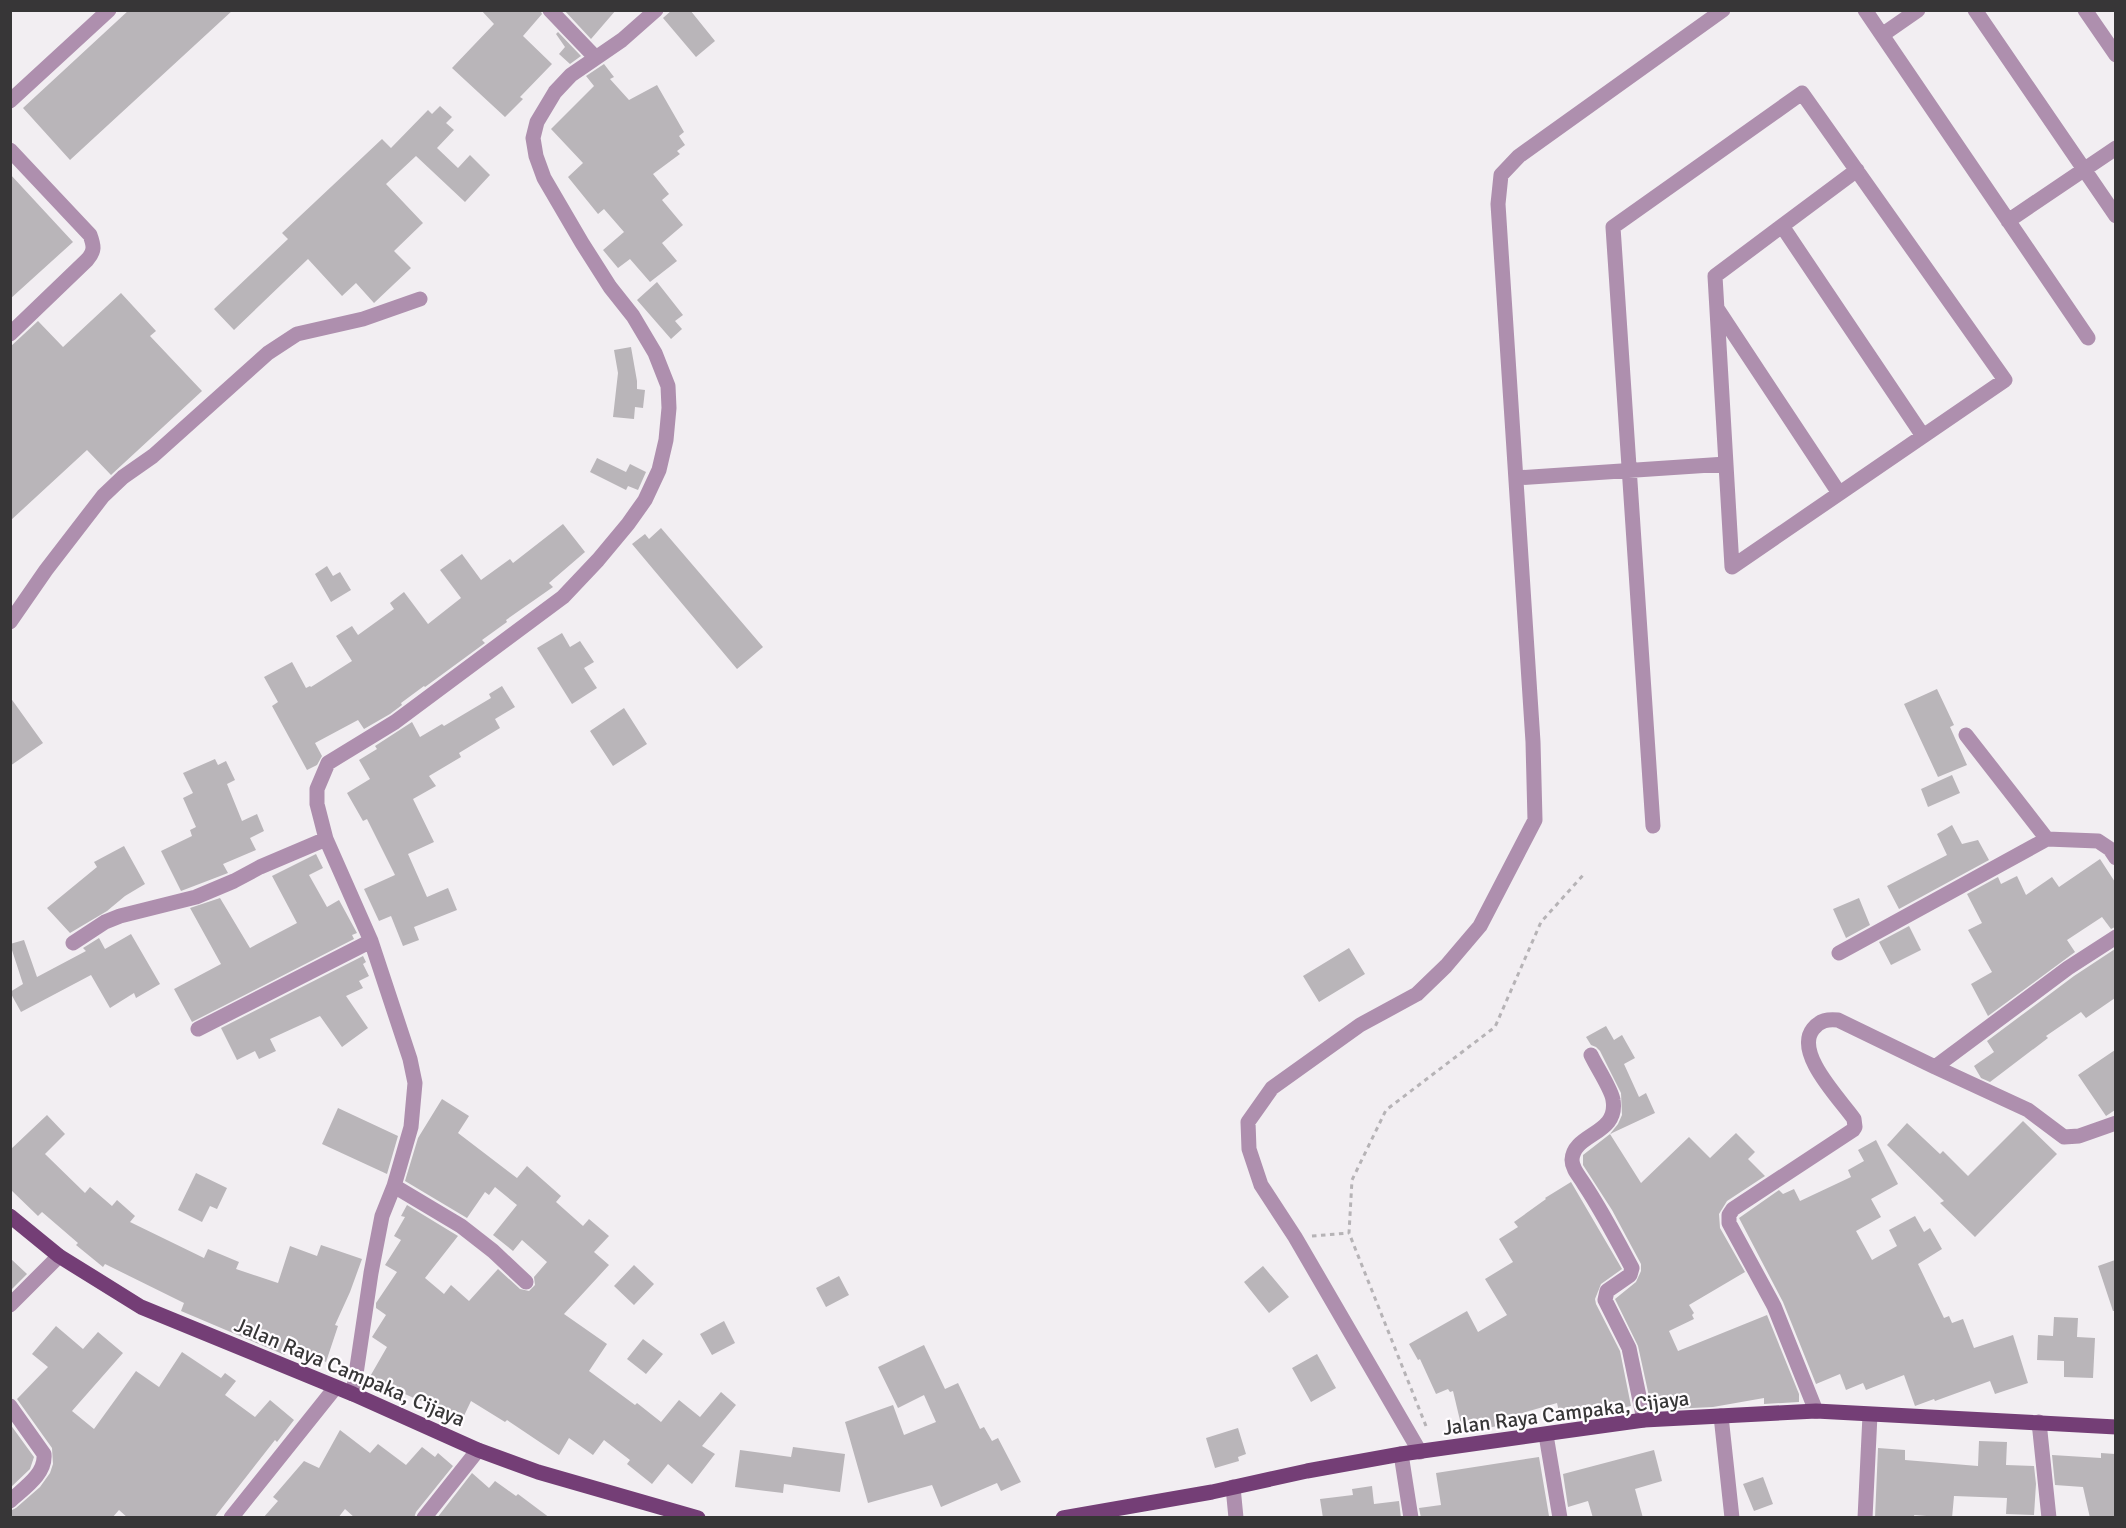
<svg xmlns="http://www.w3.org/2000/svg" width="2126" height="1528" font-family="Signika,sans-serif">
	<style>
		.building { fill: #b9b5b9 }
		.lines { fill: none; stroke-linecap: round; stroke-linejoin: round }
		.path { stroke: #b6b3b6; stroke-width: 3; stroke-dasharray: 4.5 4.5; stroke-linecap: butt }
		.minor { stroke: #ae8fae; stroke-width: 15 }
		.major { stroke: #743e76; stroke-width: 15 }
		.labels { text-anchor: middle; stroke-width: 4.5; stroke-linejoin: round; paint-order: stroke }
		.street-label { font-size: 21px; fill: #373637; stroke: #fffcff }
	</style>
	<rect width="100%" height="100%" fill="#f2eef2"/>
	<path class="building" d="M 129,10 L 233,10 L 70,160 L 23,108 Z
		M 481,10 L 540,10 L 542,14 L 523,36 L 552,64 L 520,97 L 523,99 L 505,117 L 452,68 L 494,24 Z
		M 564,10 L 616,10 L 591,39 Z
		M 672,10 L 690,10 L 715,41 L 696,57 L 663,18 Z
		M 558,32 L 581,56 L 570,64 L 559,54 L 565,47 L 556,34 Z
		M 604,64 L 614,77 L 610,79 L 629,100 L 657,85 L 684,132 L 679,136 L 685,145 L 677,151 L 680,154 L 653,174 L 669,194 L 662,200 L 683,225 L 662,243 L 677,261 L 650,282 L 630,259 L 618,268 L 603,250 L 624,232 L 604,209 L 598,214 L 568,177 L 583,163 L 551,129 L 594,86 L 586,76 Z
		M 440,106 L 452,117 L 446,123 L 454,130 L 437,148 L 458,168 L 470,155 L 490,175 L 465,202 L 416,156 L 386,184 L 423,223 L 394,251 L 411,268 L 374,303 L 356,283 L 342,296 L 308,259 L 234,330 L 214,309 L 288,239 L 282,233 L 382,139 L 391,148 L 428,110 L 432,114 Z
		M 10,174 L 73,242 L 10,299 Z
		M 657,282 L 683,315 L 675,321 L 682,329 L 671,339 L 637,300 Z
		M 121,293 L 156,331 L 150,336 L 202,391 L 111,475 L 87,450 L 10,521 L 10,347 L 38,321 L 63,347 Z
		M 631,347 L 637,381 L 637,389 L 645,390 L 643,408 L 635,407 L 634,419 L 613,417 L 618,373 L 614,350 Z
		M 597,458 L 626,472 L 630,464 L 646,472 L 638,490 L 628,486 L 626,490 L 590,472 Z
		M 563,524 L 585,552 L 549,583 L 553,587 L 506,620 L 507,622 L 482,640 L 485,643 L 425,687 L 424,686 L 401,703 L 402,705 L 390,714 L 364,729 L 358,720 L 315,743 L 322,756 L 317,765 L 307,770 L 272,706 L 278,702 L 264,677 L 292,662 L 306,688 L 310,686 L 311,687 L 352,661 L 336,636 L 352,626 L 358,635 L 394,609 L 390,603 L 404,592 L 428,624 L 461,598 L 440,570 L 462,554 L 481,580 L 510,559 L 513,563 Z
		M 661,528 L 763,647 L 737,669 L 632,544 L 645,534 L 649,539 Z
		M 327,566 L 333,576 L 340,572 L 351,590 L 331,602 L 315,574 Z
		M 562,633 L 570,647 L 580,641 L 594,662 L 584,668 L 597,688 L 572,704 L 537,648 Z
		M 502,686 L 515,707 L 495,719 L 500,728 L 459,753 L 461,757 L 429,776 L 436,786 L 413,799 L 434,842 L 408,854 L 427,897 L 448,888 L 457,910 L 414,927 L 419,940 L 403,946 L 391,916 L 379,921 L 364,889 L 395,875 L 367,819 L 363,821 L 347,793 L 370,779 L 359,760 L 377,749 L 375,746 L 412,722 L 420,737 L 442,724 L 444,726 L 491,698 L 489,694 Z
		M 1937,689 L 1954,725 L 1950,727 L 1967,765 L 1938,777 L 1904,704 Z
		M 10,697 L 43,743 L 10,766 Z
		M 624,708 L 647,744 L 613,766 L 590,731 Z
		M 215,759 L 218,765 L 226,761 L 235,780 L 227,784 L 242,821 L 257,814 L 264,831 L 250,838 L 256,850 L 223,864 L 228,873 L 181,891 L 161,851 L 192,836 L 190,830 L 196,827 L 183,798 L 193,793 L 183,773 Z
		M 1952,775 L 1960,793 L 1928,807 L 1921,789 Z
		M 1952,825 L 1962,844 L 1978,840 L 1989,860 L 1899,909 L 1887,886 L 1947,855 L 1937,834 Z
		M 124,846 L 145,884 L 125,896 L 107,911 L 70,933 L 47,908 L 97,867 L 94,862 Z
		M 316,854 L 323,868 L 309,875 L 327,907 L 339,900 L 357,933 L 352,935 L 354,939 L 192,1022 L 174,989 L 221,964 L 190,908 L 220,898 L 250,948 L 297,923 L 272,876 Z
		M 2100,859 L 2115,882 L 2115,927 L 2111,929 L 2102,917 L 2067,940 L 2075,952 L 1988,1016 L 1971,984 L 1992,972 L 1968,930 L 1982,923 L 1967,894 L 1998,877 L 2001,884 L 2017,876 L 2026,895 L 2052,877 L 2059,887 Z
		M 1859,898 L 1870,925 L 1846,938 L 1833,909 Z
		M 1909,926 L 1921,950 L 1891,965 L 1879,942 Z
		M 131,934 L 160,984 L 136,998 L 134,993 L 110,1008 L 91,975 L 21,1012 L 10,992 L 23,984 L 10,944 L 24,940 L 37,977 L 86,951 L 83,948 L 99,938 L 105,949 Z
		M 1349,948 L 1365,974 L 1319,1002 L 1303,976 Z
		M 2115,949 L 2115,998 L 2086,1018 L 2081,1012 L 2046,1036 L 2048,1038 L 1990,1082 L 1981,1078 L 1974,1066 L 1994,1052 L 1987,1041 L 2074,976 Z
		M 363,956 L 366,962 L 363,964 L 369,976 L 359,981 L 363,988 L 346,996 L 368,1028 L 342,1047 L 320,1016 L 270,1039 L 276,1051 L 259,1059 L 255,1051 L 237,1060 L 221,1028 Z
		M 1606,1026 L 1614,1040 L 1622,1035 L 1635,1058 L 1624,1064 L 1639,1097 L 1646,1093 L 1655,1113 L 1610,1134 L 1618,1124 L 1622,1115 L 1621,1093 L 1600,1051 L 1596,1047 L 1591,1045 L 1586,1037 Z
		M 2115,1050 L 2115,1110 L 2106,1116 L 2078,1075 Z
		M 442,1099 L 469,1116 L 458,1133 L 517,1178 L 527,1166 L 561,1196 L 556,1202 L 583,1226 L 589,1219 L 609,1236 L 594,1252 L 609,1265 L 564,1314 L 607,1344 L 589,1371 L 635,1405 L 637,1403 L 661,1422 L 679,1400 L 700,1417 L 721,1392 L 736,1405 L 702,1446 L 715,1454 L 692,1484 L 668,1464 L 652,1484 L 627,1464 L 630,1460 L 604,1440 L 593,1455 L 569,1438 L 559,1455 L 507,1420 L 505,1422 L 471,1401 L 462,1420 L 394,1389 L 391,1394 L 368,1380 L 387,1347 L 372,1337 L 386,1315 L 376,1308 L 376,1303 L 397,1272 L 385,1265 L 401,1240 L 394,1236 L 405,1217 L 401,1216 L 407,1205 L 458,1236 L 425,1278 L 444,1294 L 451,1285 L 469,1301 L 498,1269 L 520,1289 L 529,1291 L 535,1285 L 534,1277 L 547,1262 L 522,1240 L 513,1251 L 493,1235 L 517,1205 L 495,1187 L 489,1195 L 485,1192 L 467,1218 L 405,1181 L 418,1138 Z
		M 338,1108 L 398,1136 L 387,1174 L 322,1144 Z
		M 47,1115 L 65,1134 L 45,1154 L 85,1193 L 90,1187 L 112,1206 L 117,1200 L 135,1216 L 130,1222 L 204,1258 L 208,1249 L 239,1262 L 236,1269 L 278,1283 L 290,1246 L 317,1256 L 321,1245 L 362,1259 L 350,1292 L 335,1325 L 338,1326 L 326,1362 L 288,1346 L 285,1355 L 181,1311 L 184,1303 L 105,1264 L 103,1267 L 76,1245 L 78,1243 L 42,1212 L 38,1216 L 10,1189 L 10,1150 Z
		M 2023,1121 L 2057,1154 L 1975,1237 L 1940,1203 L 1944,1201 L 1887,1145 L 1907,1123 L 1940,1154 L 1943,1151 L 1968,1176 Z
		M 1736,1133 L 1755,1152 L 1748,1159 L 1765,1176 L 1727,1201 L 1719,1214 L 1720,1228 L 1745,1272 L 1689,1305 L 1694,1313 L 1692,1315 L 1694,1319 L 1669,1331 L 1678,1351 L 1767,1315 L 1799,1394 L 1799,1402 L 1764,1404 L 1764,1398 L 1713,1407 L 1652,1410 L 1638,1346 L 1615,1299 L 1636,1282 L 1641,1271 L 1641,1264 L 1612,1210 L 1583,1165 L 1583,1155 L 1610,1134 L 1641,1183 L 1689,1137 L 1710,1158 Z
		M 1876,1140 L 1898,1184 L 1871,1199 L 1881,1217 L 1856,1231 L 1872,1260 L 1897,1246 L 1889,1230 L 1915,1216 L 1924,1232 L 1930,1228 L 1942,1249 L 1918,1264 L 1944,1318 L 1949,1316 L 1952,1323 L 1963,1319 L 1974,1348 L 2013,1335 L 2028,1383 L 1995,1394 L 1990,1381 L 1935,1401 L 1934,1399 L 1915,1406 L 1904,1375 L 1866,1390 L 1863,1383 L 1846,1390 L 1840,1374 L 1816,1384 L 1783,1302 L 1739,1218 L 1779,1190 L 1783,1194 L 1794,1189 L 1800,1201 L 1851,1177 L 1848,1170 L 1864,1161 L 1858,1150 Z
		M 196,1173 L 227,1188 L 217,1209 L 210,1206 L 202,1222 L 178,1210 Z
		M 1571,1182 L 1622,1269 L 1601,1284 L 1595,1299 L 1596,1304 L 1620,1351 L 1631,1406 L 1561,1421 L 1557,1403 L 1505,1418 L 1507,1424 L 1463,1433 L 1453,1391 L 1450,1392 L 1448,1389 L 1436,1394 L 1420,1359 L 1418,1360 L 1409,1344 L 1467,1311 L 1478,1332 L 1507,1315 L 1485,1279 L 1513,1262 L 1499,1239 L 1518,1227 L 1514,1222 L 1546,1199 L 1545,1198 Z
		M 10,1258 L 27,1274 L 10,1291 Z
		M 2115,1260 L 2115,1311 L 2113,1311 L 2098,1266 Z
		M 634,1265 L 654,1284 L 634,1305 L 614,1286 Z
		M 1263,1266 L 1289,1297 L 1269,1313 L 1244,1282 Z
		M 839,1276 L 849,1295 L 826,1307 L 816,1288 Z
		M 2054,1317 L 2078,1318 L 2077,1337 L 2095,1338 L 2093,1378 L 2064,1377 L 2064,1361 L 2037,1360 L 2038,1335 L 2053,1336 Z
		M 724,1321 L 735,1343 L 712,1355 L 700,1334 Z
		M 56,1326 L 83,1349 L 98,1332 L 123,1353 L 72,1411 L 94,1429 L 136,1371 L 159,1387 L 182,1352 L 221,1378 L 225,1373 L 236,1381 L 225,1395 L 255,1417 L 270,1400 L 294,1420 L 277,1442 L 275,1440 L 214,1518 L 128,1518 L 119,1510 L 112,1518 L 10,1518 L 10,1511 L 16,1508 L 40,1487 L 50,1473 L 53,1464 L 52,1448 L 17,1399 L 48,1367 L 32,1354 Z
		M 643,1339 L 663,1354 L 646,1374 L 627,1359 Z
		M 924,1345 L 945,1389 L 958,1383 L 980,1429 L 984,1427 L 992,1441 L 998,1438 L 1021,1482 L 1001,1491 L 997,1483 L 941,1507 L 932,1485 L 868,1503 L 845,1422 L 893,1405 L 904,1435 L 936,1422 L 924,1395 L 898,1408 L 878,1367 Z
		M 1317,1354 L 1336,1388 L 1311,1402 L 1292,1368 Z
		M 10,1424 L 34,1457 L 30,1469 L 10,1488 Z
		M 1238,1428 L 1246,1454 L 1238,1457 L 1239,1461 L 1215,1468 L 1206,1438 Z
		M 340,1430 L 370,1453 L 378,1444 L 406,1465 L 422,1447 L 435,1457 L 438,1453 L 453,1466 L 416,1512 L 414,1518 L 355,1518 L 345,1509 L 338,1518 L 263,1518 L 278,1501 L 273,1497 L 304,1461 L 319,1468 Z
		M 1979,1441 L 2007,1442 L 2006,1465 L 2034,1466 L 2036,1484 L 2034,1515 L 2006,1514 L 2007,1498 L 1954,1496 L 1952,1518 L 1914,1515 L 1915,1518 L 1875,1518 L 1878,1448 L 1905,1450 L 1905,1460 L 1978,1466 Z
		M 793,1447 L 845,1454 L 840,1492 L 784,1484 L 783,1493 L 735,1487 L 740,1450 L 791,1457 Z
		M 1654,1450 L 1662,1481 L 1635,1489 L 1643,1518 L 1593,1518 L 1588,1501 L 1568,1507 L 1563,1474 Z
		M 2101,1453 L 2115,1454 L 2115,1518 L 2090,1518 L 2083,1487 L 2055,1485 L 2052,1455 L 2101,1458 Z
		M 1539,1457 L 1549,1516 L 1421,1518 L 1419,1508 L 1441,1505 L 1436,1473 Z
		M 472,1473 L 489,1488 L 495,1481 L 516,1496 L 518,1494 L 550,1518 L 437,1518 Z
		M 1763,1477 L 1773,1504 L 1754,1511 L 1743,1484 Z
		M 1372,1486 L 1374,1504 L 1399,1501 L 1401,1518 L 1323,1518 L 1320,1499 L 1353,1495 L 1352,1489 Z"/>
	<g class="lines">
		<path class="path" d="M 1312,1236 L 1349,1233
			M 1426,1426 L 1349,1233 L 1352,1180 L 1386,1110 L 1495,1027 L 1541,922 L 1585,873"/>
		<path class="minor" d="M 550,10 L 595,57
			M 1865,10 L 2088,338
			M 1975,10 L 2116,216
			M 2085,10 L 2116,55
			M 1882,35 L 1918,10
			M 10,101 L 109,10
			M 10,150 L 90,235 C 94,246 95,251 87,260 L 10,334
			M 2008,221 L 2116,148
			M 1782,226 L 1923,436
			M 1718,310 L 1839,493
			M 1516,478 L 1726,464
			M 1732,567 L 1715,276 L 1857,170
			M 10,622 L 46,570 L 103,496 L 123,477 L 153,456 L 268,353 L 297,334 L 363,319 L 420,299
			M 1966,735 L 2047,839
			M 1653,826 L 1613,227 L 1802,93 L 2005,380 L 1732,567
			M 2116,937 L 2068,968 L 1935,1067 L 2028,1110 L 2064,1137 L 2079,1136 L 2116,1123
			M 73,943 L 105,922 L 120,916 L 196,897 L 234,881 L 260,867 L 326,839
			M 1839,953 L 2047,839 L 2098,841 L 2110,849 L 2116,858
			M 198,1029 L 371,941
			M 1591,1055 C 1596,1066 1612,1090 1613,1100 C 1619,1135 1573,1133 1572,1160 C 1572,1169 1580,1177 1584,1184 C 1602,1211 1617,1240 1632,1268 L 1630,1275 L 1607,1291 L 1605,1300 L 1629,1348 L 1644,1420
			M 394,1186 L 461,1226 L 493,1251 L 526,1282
			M 10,1305 L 59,1256
			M 353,1394 L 371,1273 L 382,1216 L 394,1186 L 411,1127 L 415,1083 L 410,1059 L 371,941 L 326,839 L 317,804 L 317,789 L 328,763 L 395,722 L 563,597 L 598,560 L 628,524 L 645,500 L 659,470 L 666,440 L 669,408 L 668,386 L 655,353 L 633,316 L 610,287 L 582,243 L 544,178 L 536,156 L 533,138 L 537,122 L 555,92 L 571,75 L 622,40 L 656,10
			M 10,1406 L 44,1454 C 46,1474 24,1488 10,1501
			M 1816,1411 L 1774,1306 L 1729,1223 L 1729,1215 L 1733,1209 L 1853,1130 L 1855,1127 L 1854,1119 C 1840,1099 1794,1053 1813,1029 C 1820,1020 1828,1019 1838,1020 L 1935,1067
			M 1721,1416 L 1732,1518
			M 2039,1422 L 2049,1518
			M 1546,1435 L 1560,1518
			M 1420,1452 L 1295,1237 L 1261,1185 L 1249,1149 L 1248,1122 L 1272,1088 L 1360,1025 L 1417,994 L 1446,966 L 1480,926 L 1535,820 L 1533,742 L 1498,204 L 1501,175 L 1519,156 L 1723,10
			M 1401,1454 L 1411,1518
			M 1233,1487 L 1236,1518
			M 231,1518 L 335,1388
			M 424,1518 L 478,1450
			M 1865,1518 L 1870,1415"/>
		<path class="major" d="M 10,1216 L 59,1256 L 141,1307 L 353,1394 L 478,1450 L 538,1472 L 698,1518
			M 1063,1518 L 1212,1492 L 1307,1471 L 1401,1454 L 1644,1420 L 1816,1411 L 2116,1427"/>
	</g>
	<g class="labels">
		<g class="street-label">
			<text transform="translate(350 1372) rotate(23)" y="7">Jalan Raya Campaka, Cijaya</text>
			<text transform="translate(1566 1413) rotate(-7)" y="7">Jalan Raya Campaka, Cijaya</text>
		</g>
	</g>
	<rect width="2126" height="1528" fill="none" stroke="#373637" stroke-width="24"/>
</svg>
